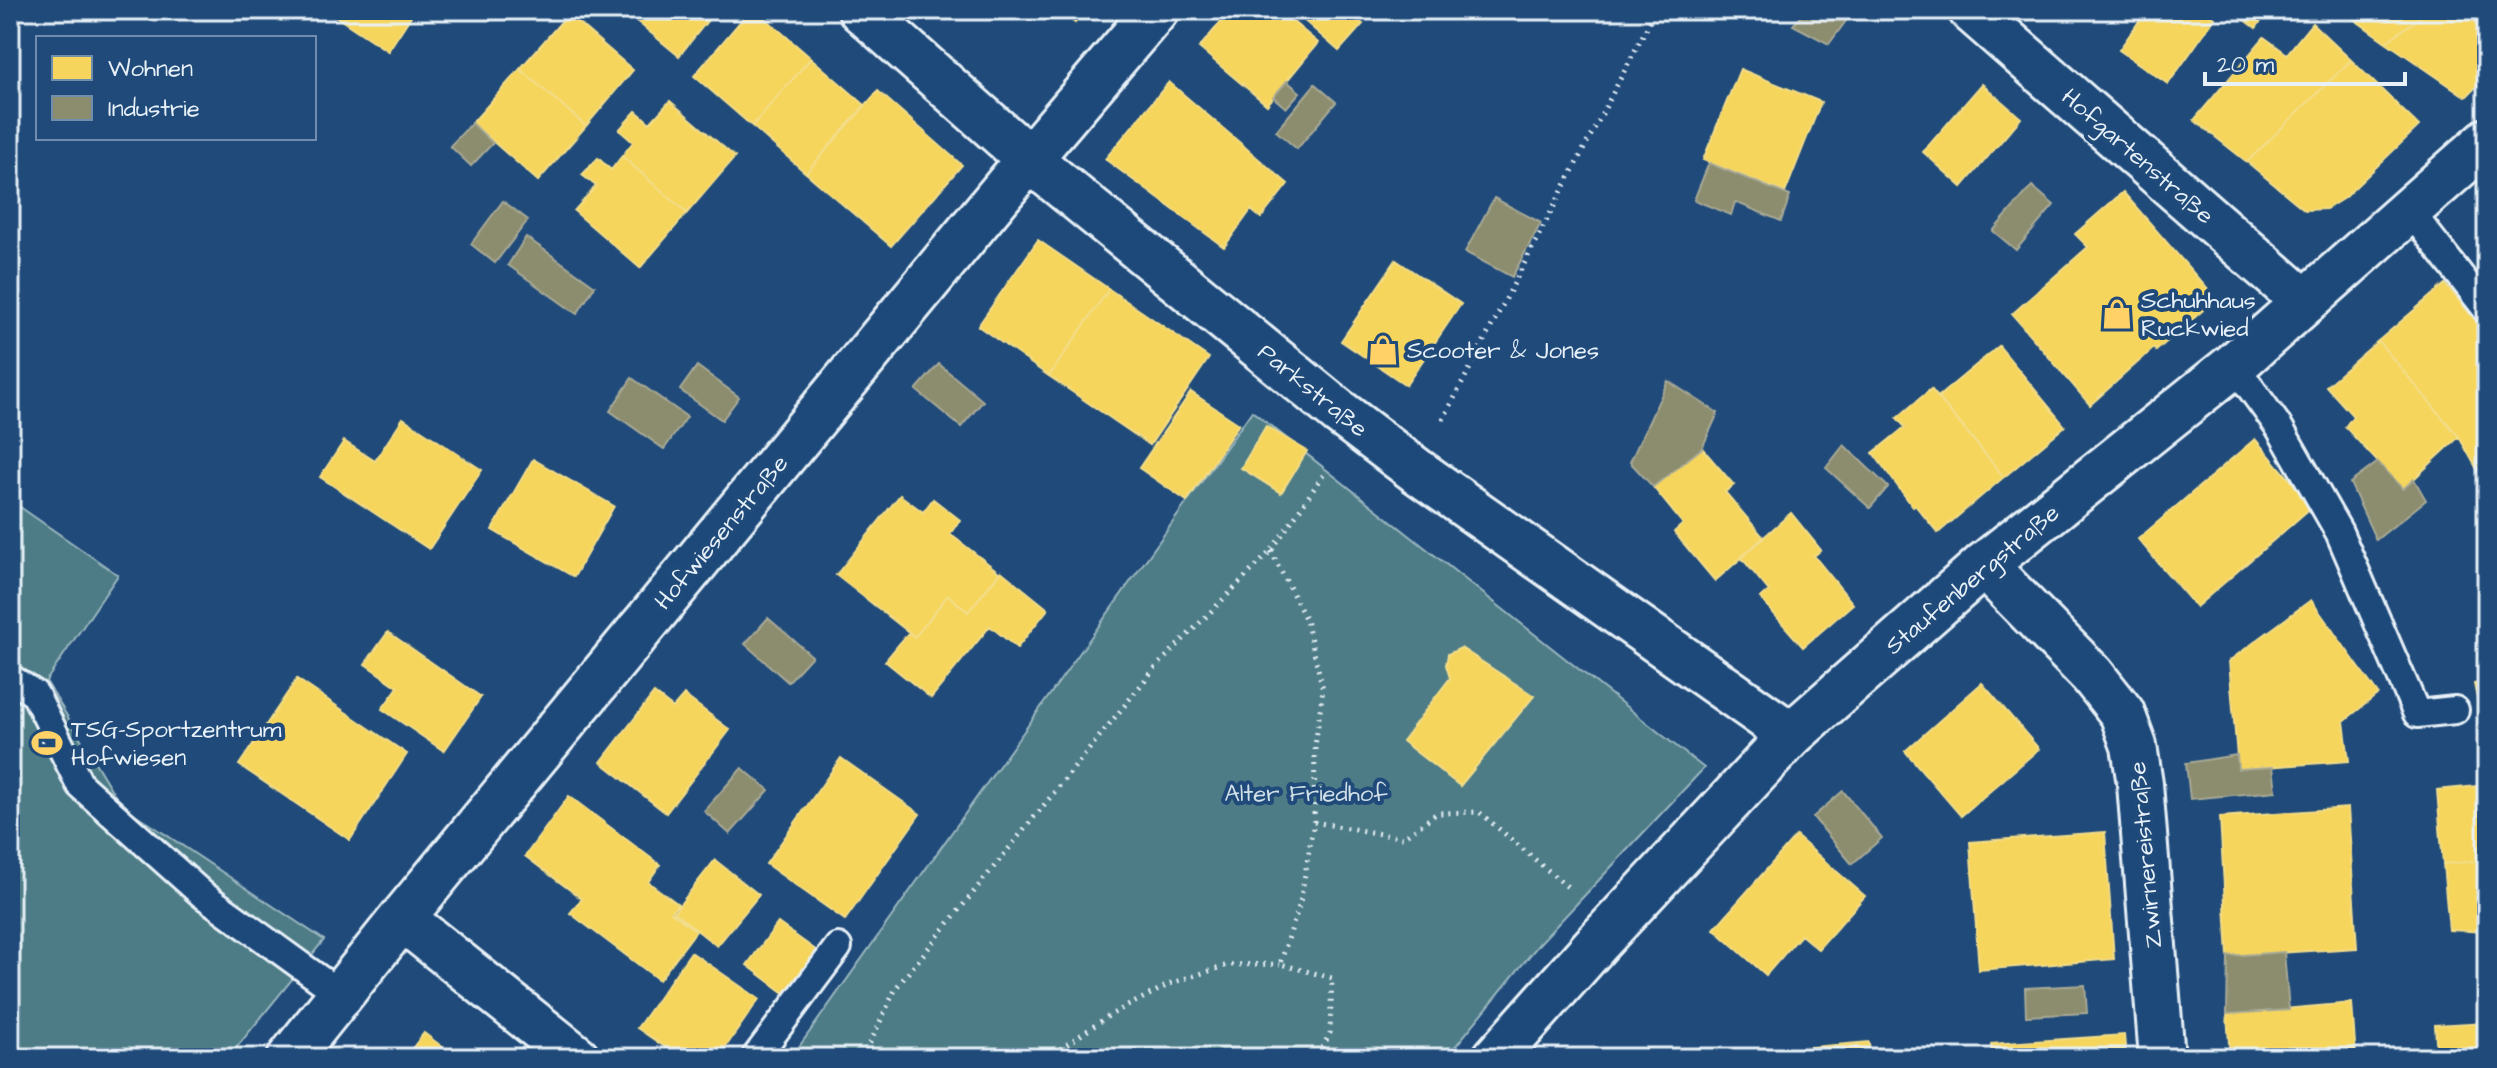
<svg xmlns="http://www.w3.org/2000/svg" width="2497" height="1068" font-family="'Architects Daughter',sans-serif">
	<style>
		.green { fill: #4d7c86; stroke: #9ab6bf; stroke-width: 2 }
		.homes { fill: #f6d55c; stroke: #f2dd8b; stroke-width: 2 }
		.industry { fill: #8c8c6e; stroke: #a8aa97; stroke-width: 2 }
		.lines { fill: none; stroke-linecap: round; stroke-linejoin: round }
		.service-casing { stroke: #e8f1f8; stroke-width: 32 }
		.minor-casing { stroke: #e8f1f8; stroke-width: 50 }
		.tertiary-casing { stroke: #e8f1f8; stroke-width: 50 }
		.path { stroke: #e8f1f8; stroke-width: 5; stroke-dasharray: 2 6; stroke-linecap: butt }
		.service { stroke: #1f4a7a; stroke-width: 26 }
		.minor { stroke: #1f4a7a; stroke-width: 44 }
		.tertiary { stroke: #1f4a7a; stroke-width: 44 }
		.labels { text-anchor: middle; stroke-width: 8; stroke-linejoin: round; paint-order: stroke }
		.street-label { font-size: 24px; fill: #e8f1f8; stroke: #1f4a7a }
		.poi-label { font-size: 24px; fill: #e8f1f8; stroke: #1f4a7a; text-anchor: start }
		.park-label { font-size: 24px; fill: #d1dfe7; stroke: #1f4a7a }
	</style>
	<rect width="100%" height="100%" fill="#1f4a7a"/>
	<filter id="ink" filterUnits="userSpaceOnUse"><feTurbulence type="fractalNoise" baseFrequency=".0125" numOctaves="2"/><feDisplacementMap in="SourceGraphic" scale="16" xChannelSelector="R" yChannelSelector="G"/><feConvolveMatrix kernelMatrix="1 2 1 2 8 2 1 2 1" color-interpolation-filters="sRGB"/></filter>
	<g filter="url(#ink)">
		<path class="green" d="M 1252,411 L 1704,768 L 1539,944 L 1446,1058 L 791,1058 Z
			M 10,500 L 118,575 L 46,681 L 120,804 L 324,940 L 228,1058 L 10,1058 Z"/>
		<path class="homes" d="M 326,10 L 415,10 L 388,51 Z
			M 623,10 L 716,10 L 679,56 Z
			M 750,10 L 756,10 L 811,58 L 752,126 L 694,76 Z
			M 1059,10 L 1086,10 L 1075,23 Z
			M 1231,10 L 1279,10 L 1318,43 L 1267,105 L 1199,48 Z
			M 1292,10 L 1346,10 L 1363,24 L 1339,51 Z
			M 2147,10 L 2203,10 L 2215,18 L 2168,84 L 2119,50 Z
			M 2232,10 L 2269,10 L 2256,28 Z
			M 2341,10 L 2430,10 L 2386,42 Z
			M 2430,10 L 2487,10 L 2487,76 L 2466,97 L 2386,42 Z
			M 568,14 L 633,70 L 586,126 L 520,69 Z
			M 2312,23 L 2351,60 L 2247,162 L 2194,120 L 2264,37 L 2287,54 Z
			M 811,58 L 865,105 L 806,173 L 752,126 Z
			M 2351,60 L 2419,126 L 2344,198 L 2326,209 L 2305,210 L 2247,162 Z
			M 520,69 L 586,126 L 538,181 L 472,123 Z
			M 1740,69 L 1821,102 L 1785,193 L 1703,160 Z
			M 1169,82 L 1288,184 L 1261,218 L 1251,210 L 1224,247 L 1105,159 Z
			M 1982,84 L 2021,118 L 1962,187 L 1923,152 Z
			M 878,91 L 962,165 L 891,246 L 806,173 Z
			M 670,101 L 735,157 L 687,213 L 622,156 L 633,142 L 619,130 L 636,111 L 650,123 Z
			M 622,156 L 687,213 L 640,268 L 574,211 L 596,186 L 582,175 L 598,158 L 611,170 Z
			M 2123,192 L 2216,299 L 2156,351 L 2154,348 L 2090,405 L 2012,314 L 2088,247 L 2075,234 Z
			M 1038,240 L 1109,289 L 1049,376 L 978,326 Z
			M 1396,260 L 1461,304 L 1406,385 L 1341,341 Z
			M 2445,284 L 2487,334 L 2487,487 L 2459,437 L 2378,341 Z
			M 1109,289 L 1209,358 L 1150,445 L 1049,376 Z
			M 2378,341 L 2459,437 L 2403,489 L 2345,427 L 2353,416 L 2326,386 Z
			M 1999,346 L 2065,426 L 2004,477 L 1938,397 Z
			M 1931,389 L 2004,477 L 1938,533 L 1915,505 L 1913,507 L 1873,453 L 1905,427 L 1897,418 Z
			M 1191,392 L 1239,424 L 1187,501 L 1139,468 Z
			M 403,418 L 482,470 L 429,549 L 320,477 L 344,441 L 375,461 Z
			M 1266,426 L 1307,451 L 1281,493 L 1241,468 Z
			M 2255,439 L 2313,506 L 2196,607 L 2138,539 Z
			M 1702,448 L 1734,485 L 1725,492 L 1764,538 L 1715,581 L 1674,532 L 1683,524 L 1653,487 Z
			M 533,459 L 614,506 L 574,577 L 492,530 Z
			M 900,495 L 923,512 L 933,499 L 960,520 L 950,534 L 1000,573 L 968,612 L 948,595 L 915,637 L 836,575 Z
			M 1791,513 L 1821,550 L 1814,556 L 1853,604 L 1803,647 L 1760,598 L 1769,591 L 1741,557 Z
			M 1001,571 L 1048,609 L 1017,648 L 990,626 L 931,698 L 885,661 L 908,633 L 915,637 L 948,595 L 968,612 Z
			M 2311,600 L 2378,694 L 2344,721 L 2349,761 L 2238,769 L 2229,661 Z
			M 388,632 L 481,697 L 444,751 L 382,709 L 398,687 L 365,664 Z
			M 1461,648 L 1534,696 L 1460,786 L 1402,741 L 1450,678 L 1446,665 L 1448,654 Z
			M 297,679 L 407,754 L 350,840 L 239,765 Z
			M 2487,681 L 2487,725 L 2483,726 L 2474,684 Z
			M 1982,683 L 2039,749 L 1961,816 L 1905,751 Z
			M 654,693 L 673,708 L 684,695 L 730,730 L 666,813 L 601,762 Z
			M 841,758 L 920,814 L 845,920 L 766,864 Z
			M 2487,785 L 2487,860 L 2443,864 L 2437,790 Z
			M 569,796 L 660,865 L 648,882 L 678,904 L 671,912 L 696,931 L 659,980 L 570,913 L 582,899 L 525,856 Z
			M 2348,808 L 2357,948 L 2228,956 L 2220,817 Z
			M 2105,832 L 2114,959 L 1979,970 L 1970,842 Z
			M 1796,836 L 1865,896 L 1818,949 L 1801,935 L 1766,975 L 1714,929 Z
			M 715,860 L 759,895 L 717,946 L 674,912 Z
			M 2487,860 L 2487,932 L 2449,930 L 2443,864 Z
			M 778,923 L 817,951 L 786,994 L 747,965 Z
			M 691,952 L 759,999 L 718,1058 L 681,1058 L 637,1028 Z
			M 2352,1003 L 2356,1058 L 2230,1058 L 2227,1014 Z
			M 2487,1022 L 2487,1058 L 2437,1058 L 2435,1025 Z
			M 424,1033 L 457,1058 L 405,1058 Z
			M 2124,1035 L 2126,1058 L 1992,1058 L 1991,1044 Z
			M 1869,1042 L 1870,1058 L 1698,1058 L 1698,1057 Z"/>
		<path class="industry" d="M 1807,10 L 1854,10 L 1829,44 L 1793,25 Z
			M 1287,81 L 1300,92 L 1286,108 L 1273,97 Z
			M 1315,84 L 1336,102 L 1297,149 L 1276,131 Z
			M 472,123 L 493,143 L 471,166 L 450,146 Z
			M 1709,163 L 1790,196 L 1781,221 L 1735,202 L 1731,215 L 1694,200 Z
			M 2032,186 L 2054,205 L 2016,250 L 1993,231 Z
			M 1494,198 L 1541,223 L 1512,277 L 1465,252 Z
			M 503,201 L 528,220 L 495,263 L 471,244 Z
			M 526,237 L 595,286 L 577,314 L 508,265 Z
			M 939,364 L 983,401 L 961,427 L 916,390 Z
			M 697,366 L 739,397 L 722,420 L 680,390 Z
			M 632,378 L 687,417 L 664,449 L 610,411 Z
			M 1668,381 L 1718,413 L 1702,448 L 1653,487 L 1630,462 Z
			M 1844,445 L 1888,487 L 1870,508 L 1826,468 Z
			M 2378,462 L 2403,489 L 2414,479 L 2426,500 L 2376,540 L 2350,483 Z
			M 768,618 L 812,656 L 788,682 L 745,644 Z
			M 2237,755 L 2238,769 L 2273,767 L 2276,791 L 2190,799 L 2186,763 Z
			M 742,768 L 769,790 L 730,834 L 704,811 Z
			M 1843,791 L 1882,838 L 1852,864 L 1813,817 Z
			M 2284,952 L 2289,1010 L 2227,1014 L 2228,956 Z
			M 2085,985 L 2087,1013 L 2026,1016 L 2025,988 Z"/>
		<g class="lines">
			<g class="service-casing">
				<path id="service" d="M 2409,210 L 2487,310
					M 2234,365 L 2279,427 L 2339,532 L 2417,714 L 2455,710
					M 10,678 L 35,694 L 80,785 L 202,894 L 340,994
					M 755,1058 L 838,947"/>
			</g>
			<g class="minor-casing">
				<path id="minor" d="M 861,10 L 1029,159 L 1339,412 L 1417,471 L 1791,735
					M 1971,10 L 2305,302
					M 1984,565 L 2092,675 L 2122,713 L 2134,746 L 2140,784 L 2162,1058
					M 402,918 L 577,1058
					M 290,1058 L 402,918 L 1029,159 L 1156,10"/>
			</g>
			<g class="tertiary-casing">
				<path id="tertiary" d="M 1495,1058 L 1599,941 L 1791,735 L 1984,565 L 2234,365 L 2487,141"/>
			</g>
			<path class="path" d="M 1443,420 L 1656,10
				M 1271,551 L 1306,620 L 1323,689 L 1315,746 L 1314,822 L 1300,903 L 1280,964 L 1332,978 L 1330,1033 L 1317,1058
				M 1314,822 L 1403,838 L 1437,813 L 1479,812 L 1570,889
				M 863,1058 L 896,988 L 1154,669 L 1271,551 L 1324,474
				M 1047,1058 L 1110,1015 L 1174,982 L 1228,965 L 1280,964"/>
			<use href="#service" class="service"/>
			<use href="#minor" class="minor"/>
			<use href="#tertiary" class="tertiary"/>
		</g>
	</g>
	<defs>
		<g id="shop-bare" transform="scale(2.4)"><path d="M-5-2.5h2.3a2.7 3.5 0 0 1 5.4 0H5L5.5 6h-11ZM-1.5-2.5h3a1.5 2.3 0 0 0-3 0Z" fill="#ffd166" stroke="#1f4a7a" stroke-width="2.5" paint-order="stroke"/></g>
		<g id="stadium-bare" transform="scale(2.4)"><path d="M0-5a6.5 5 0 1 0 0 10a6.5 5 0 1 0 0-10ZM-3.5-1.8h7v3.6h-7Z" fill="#ffd166" stroke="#1f4a7a" stroke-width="2.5" paint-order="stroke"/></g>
	</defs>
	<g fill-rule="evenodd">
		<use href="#shop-bare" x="2117" y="314"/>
		<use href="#shop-bare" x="1383" y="350"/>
		<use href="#stadium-bare" x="47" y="743"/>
	</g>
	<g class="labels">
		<g class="street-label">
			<text transform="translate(2138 156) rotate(41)" y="8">Hofgartenstraße</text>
			<text transform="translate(1313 390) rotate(39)" y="8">Parkstraße</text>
			<text transform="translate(721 532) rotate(-50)" y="8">Hofwiesenstraße</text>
			<text transform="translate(1972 579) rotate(-40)" y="8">Staufenbergstraße</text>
			<text transform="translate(2145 855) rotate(-95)" y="8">Zwirnereistraße</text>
		</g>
		<g class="poi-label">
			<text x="2141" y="308">Schuhhaus<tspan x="2141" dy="28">Ruckwied</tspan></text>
			<text x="1407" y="358">Scooter &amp; Jones</text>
			<text x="71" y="737">TSG-Sportzentrum<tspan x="71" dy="28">Hofwiesen</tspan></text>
		</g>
		<g class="park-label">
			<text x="1306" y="801">Alter Friedhof</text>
		</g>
	</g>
	<rect width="2497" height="1068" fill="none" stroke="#1f4a7a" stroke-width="40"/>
	<rect x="20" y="20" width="2457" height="1028" fill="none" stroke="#e8f1f8" stroke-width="3" filter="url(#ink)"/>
	<rect x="36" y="36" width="280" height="104" fill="#1f4a7a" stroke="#6f8dac" stroke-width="2"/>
	<rect x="52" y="56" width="40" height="24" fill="#f6d55c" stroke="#6f8dac" stroke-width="2"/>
	<text x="108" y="76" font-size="24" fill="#e8f1f8">Wohnen</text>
	<rect x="52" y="96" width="40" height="24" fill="#8c8c6e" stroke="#6f8dac" stroke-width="2"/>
	<text x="108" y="116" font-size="24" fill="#e8f1f8">Industrie</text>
	<path d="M2205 72v12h200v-12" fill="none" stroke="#e8f1f8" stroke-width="4"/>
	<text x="2217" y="72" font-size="24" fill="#e8f1f8" stroke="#1f4a7a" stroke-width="6" paint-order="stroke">20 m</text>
</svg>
